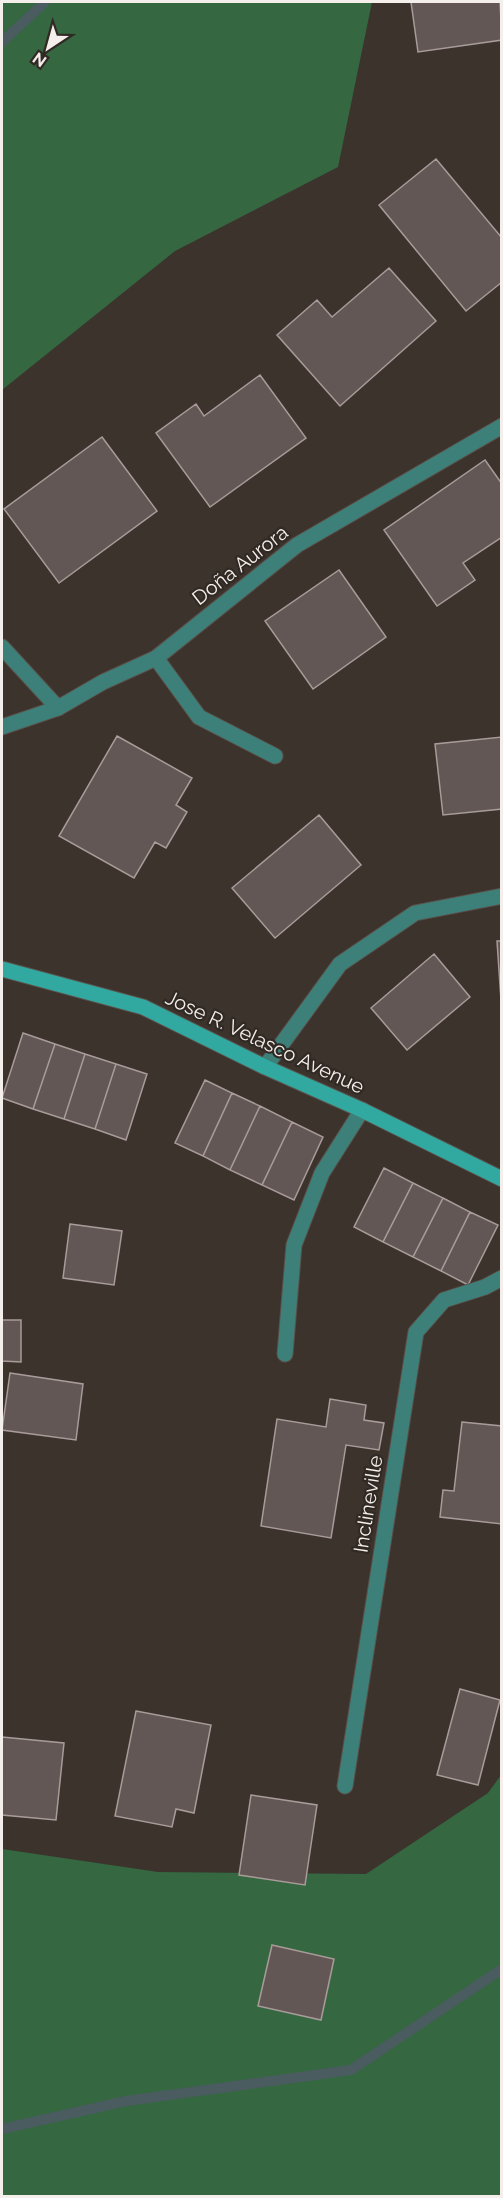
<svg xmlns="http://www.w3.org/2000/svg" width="503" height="2198" font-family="Raleway,sans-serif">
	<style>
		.green { fill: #356741 }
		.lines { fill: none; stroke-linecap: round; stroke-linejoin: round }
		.stream { stroke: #4a5c60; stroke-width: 10 }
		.building { fill: #635755; stroke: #a89b99; stroke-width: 1.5 }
		.service-casing { stroke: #5a514b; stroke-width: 17 }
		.minor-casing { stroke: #5a514b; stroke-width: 17 }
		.secondary-casing { stroke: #5a514b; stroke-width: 17 }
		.service { stroke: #3d807a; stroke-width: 15 }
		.minor { stroke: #3d807a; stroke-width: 15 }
		.secondary { stroke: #31a9a1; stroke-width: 15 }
		.labels { text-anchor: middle; stroke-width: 4.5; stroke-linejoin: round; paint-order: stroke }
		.street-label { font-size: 20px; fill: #f5efeb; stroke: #312924 }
	</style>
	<rect width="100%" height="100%" fill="#3c332d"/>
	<path class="green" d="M 2,2 L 372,2 L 338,167 L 175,251 L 2,390 Z
		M 501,1775 L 501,2196 L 2,2196 L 2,1849 L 158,1872 L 366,1874 L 488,1793 Z"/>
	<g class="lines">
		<path class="stream" d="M 2,42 L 45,2
			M 2,2129 L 126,2101 L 351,2070 L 502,1969"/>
	</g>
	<path class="building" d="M 411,2 L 500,2 L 502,40 L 418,52 Z
		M 436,159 L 502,238 L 502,282 L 466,311 L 379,205 Z
		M 389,268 L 436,321 L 340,406 L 277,335 L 317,300 L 332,317 Z
		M 260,375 L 306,438 L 210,507 L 156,433 L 196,404 L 204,416 Z
		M 102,437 L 157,511 L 59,583 L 4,509 Z
		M 485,460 L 502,484 L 502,537 L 463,563 L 475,580 L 437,606 L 384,530 Z
		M 339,570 L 386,637 L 313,689 L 265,621 Z
		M 117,736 L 192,778 L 176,805 L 187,812 L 166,848 L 155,842 L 134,878 L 59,836 Z
		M 502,737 L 502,809 L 443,815 L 435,744 Z
		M 319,815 L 361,865 L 275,938 L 232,888 Z
		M 497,941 L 502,941 L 502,1000 L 501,1000 Z
		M 434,954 L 470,997 L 407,1050 L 371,1008 Z
		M 23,1033 L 55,1044 L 33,1109 L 2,1098 Z
		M 55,1044 L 85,1054 L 64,1119 L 33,1109 Z
		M 85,1054 L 116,1064 L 95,1129 L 64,1119 Z
		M 116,1064 L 147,1074 L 126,1140 L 95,1129 Z
		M 205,1080 L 232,1093 L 203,1156 L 175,1143 Z
		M 232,1093 L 260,1106 L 230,1170 L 203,1156 Z
		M 260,1106 L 292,1122 L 262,1185 L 230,1170 Z
		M 292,1122 L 323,1137 L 294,1200 L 262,1185 Z
		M 384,1168 L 413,1183 L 383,1242 L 354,1227 Z
		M 413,1183 L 443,1198 L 413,1257 L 383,1242 Z
		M 443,1198 L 470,1212 L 441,1271 L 413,1257 Z
		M 470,1212 L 498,1225 L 468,1285 L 441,1271 Z
		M 70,1224 L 122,1231 L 114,1285 L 63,1278 Z
		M 2,1320 L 21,1320 L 21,1362 L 2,1361 Z
		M 10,1373 L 83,1384 L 76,1440 L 2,1430 Z
		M 330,1399 L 366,1405 L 364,1420 L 384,1423 L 379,1450 L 346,1445 L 331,1538 L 261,1526 L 277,1419 L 326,1427 Z
		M 462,1422 L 502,1426 L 502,1524 L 440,1517 L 443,1490 L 454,1491 Z
		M 460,1689 L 500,1700 L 478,1785 L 437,1775 Z
		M 136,1711 L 211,1725 L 194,1813 L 176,1809 L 172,1827 L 115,1816 Z
		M 2,1737 L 64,1743 L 56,1820 L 2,1815 Z
		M 251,1795 L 317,1805 L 305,1885 L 239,1875 Z
		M 272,1945 L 334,1959 L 321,2020 L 258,2006 Z"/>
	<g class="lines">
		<g class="service-casing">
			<path id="service" d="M 2,647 L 58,708
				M 156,658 L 199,717 L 275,756
				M 285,1354 L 294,1245 L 322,1173 L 362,1110"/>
		</g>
		<g class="minor-casing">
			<path id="minor" d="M 2,727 L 58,708 L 103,682 L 156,658 L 297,545 L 502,426
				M 265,1067 L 340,964 L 415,913 L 502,896
				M 345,1786 L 416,1332 L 444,1300 L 485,1287 L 502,1278"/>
		</g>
		<g class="secondary-casing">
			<path id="secondary" d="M 2,969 L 143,1007 L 265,1067 L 362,1110 L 502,1179"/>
		</g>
		<use href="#service" class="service"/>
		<use href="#minor" class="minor"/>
		<use href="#secondary" class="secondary"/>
	</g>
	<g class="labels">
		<g class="street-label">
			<text transform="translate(240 565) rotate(-38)" y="7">Doña Aurora</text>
			<text transform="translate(265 1042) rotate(25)" y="7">Jose R. Velasco Avenue</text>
			<text transform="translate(368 1504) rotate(-81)" y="7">Inclineville</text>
		</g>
	</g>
	<rect width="503" height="2198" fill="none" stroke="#f5efeb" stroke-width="6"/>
	<g transform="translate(48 48) rotate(216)" stroke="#312924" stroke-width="4.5" paint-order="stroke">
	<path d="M0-4.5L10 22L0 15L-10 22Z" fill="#f5efeb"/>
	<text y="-9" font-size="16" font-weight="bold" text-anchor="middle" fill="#f5efeb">N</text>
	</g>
</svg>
